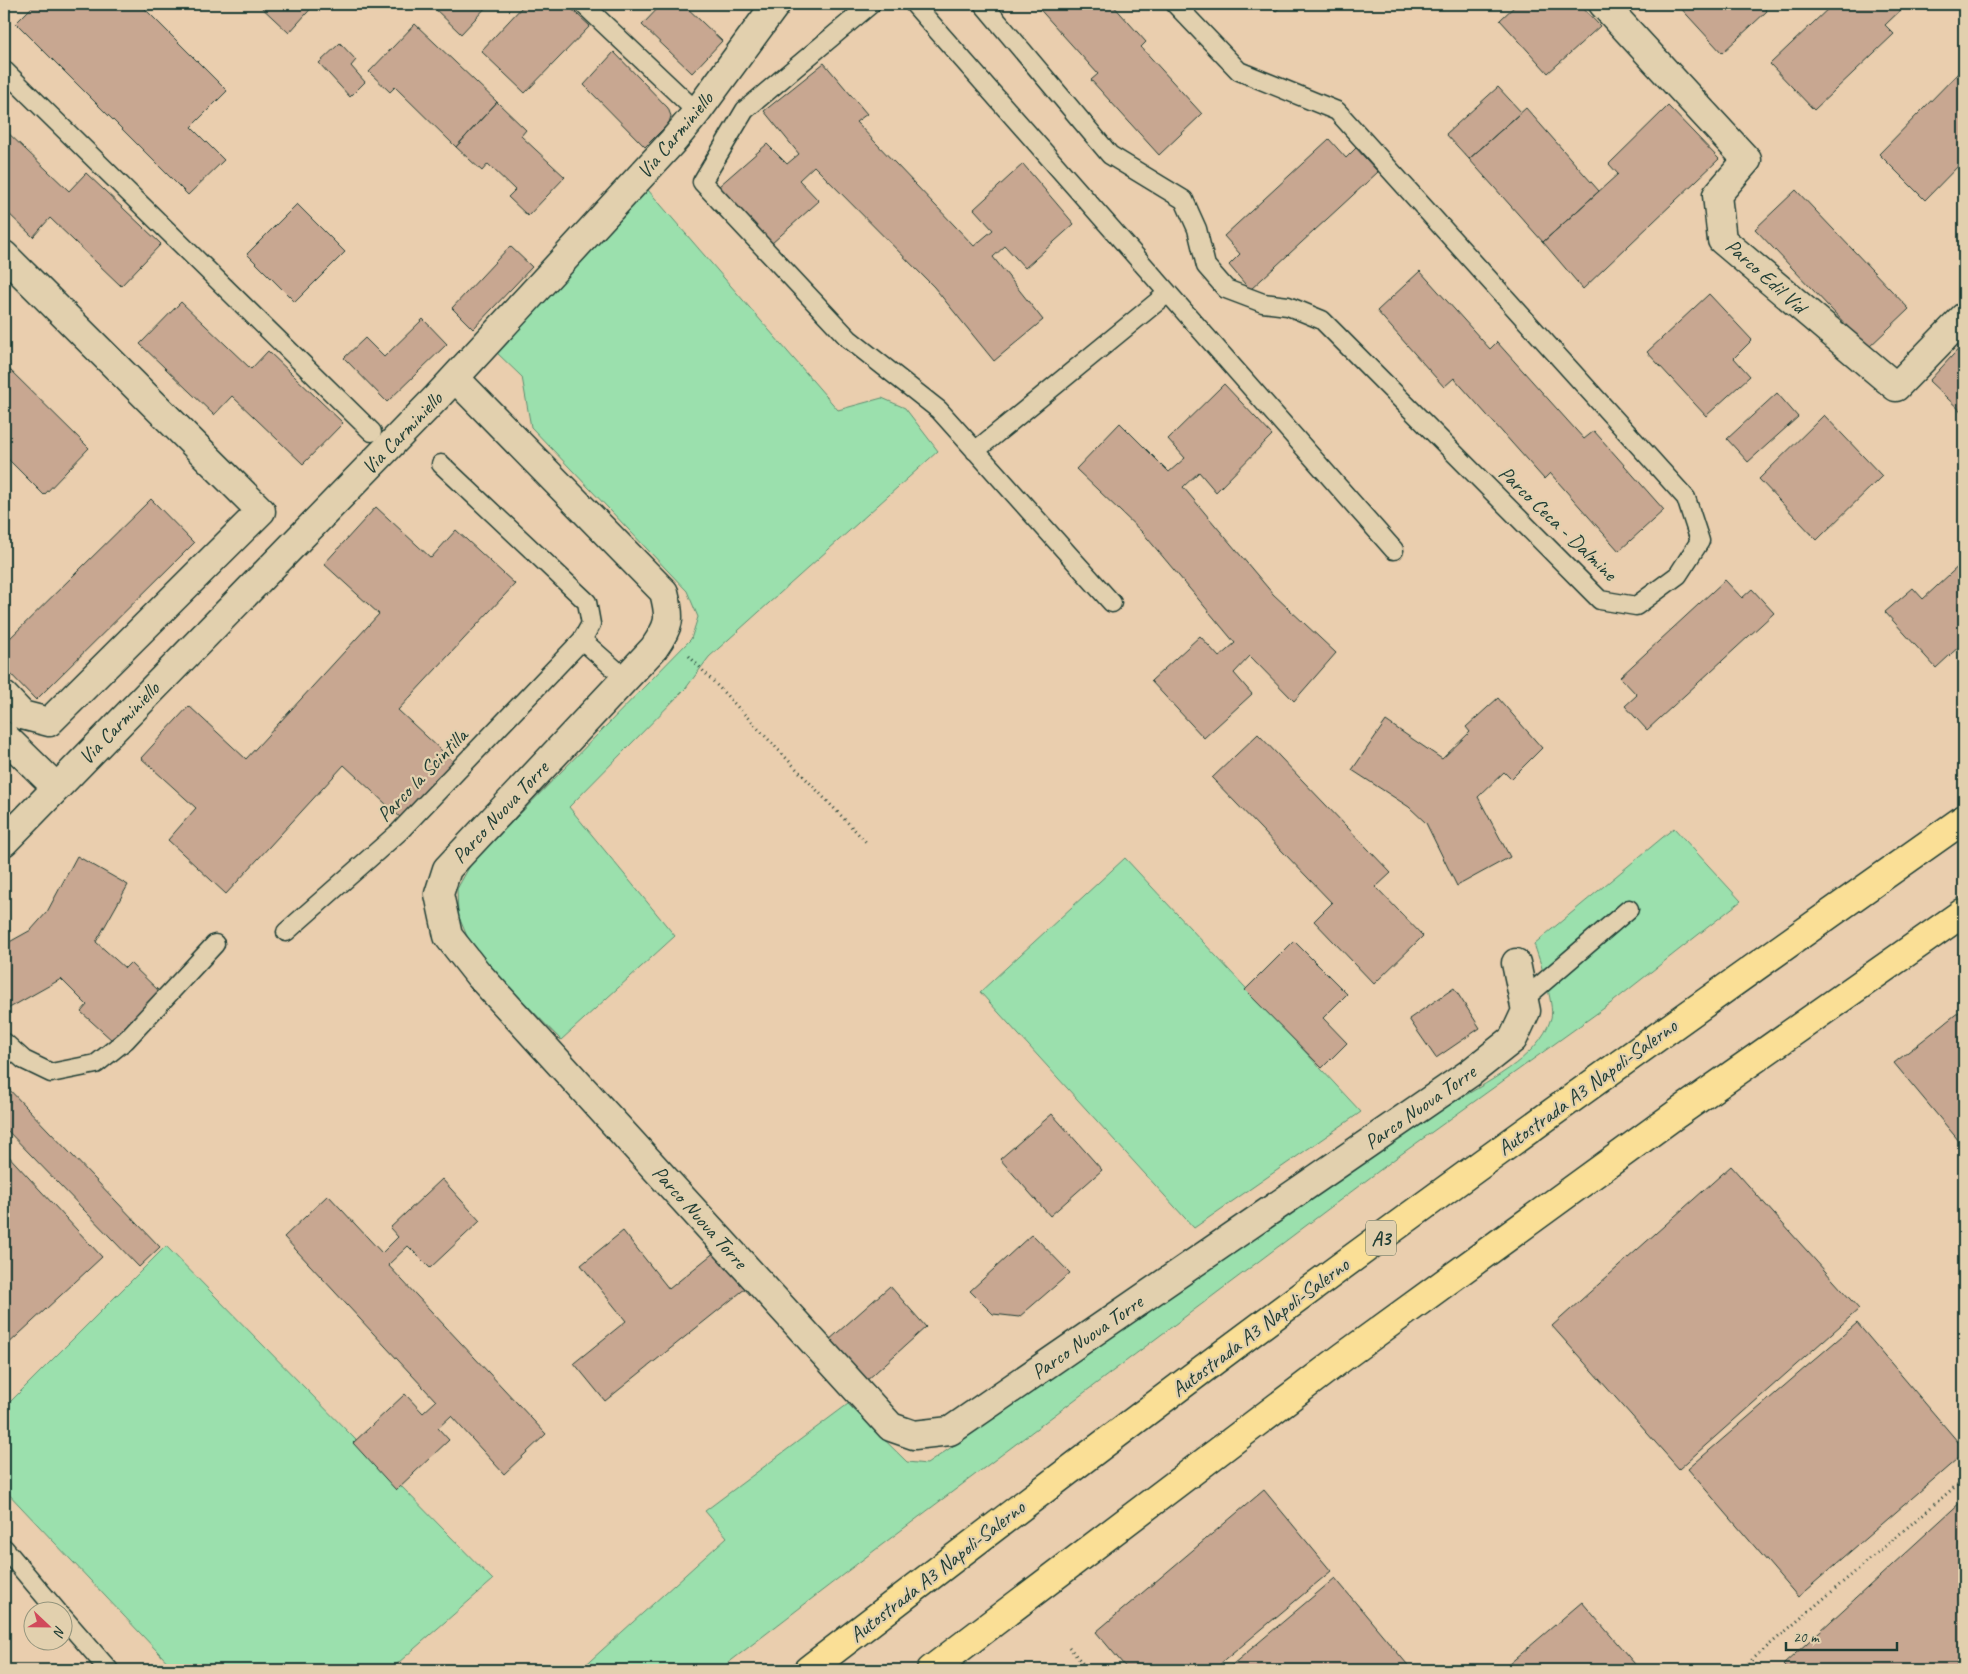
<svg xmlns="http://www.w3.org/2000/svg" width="1968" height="1674" font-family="Caveat,sans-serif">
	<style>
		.green { fill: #9be0ad; stroke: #5d8e70 }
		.building { fill: #c8a791; stroke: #1f3d34 }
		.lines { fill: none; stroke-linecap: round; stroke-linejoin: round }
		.service-casing { stroke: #1f3d34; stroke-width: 21 }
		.minor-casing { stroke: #1f3d34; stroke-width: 31 }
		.motorway-casing { stroke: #1f3d34; stroke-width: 31 }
		.path { stroke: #1f3d34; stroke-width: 3; stroke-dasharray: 1 4; stroke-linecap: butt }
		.service { stroke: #e2d0ae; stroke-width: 18 }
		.minor { stroke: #e2d0ae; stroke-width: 28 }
		.motorway { stroke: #fadf96; stroke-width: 28 }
		.labels { text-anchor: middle; stroke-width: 4.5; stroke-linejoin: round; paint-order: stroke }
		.shield { fill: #e2d0ae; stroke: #5a6959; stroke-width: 1 }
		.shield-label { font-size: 20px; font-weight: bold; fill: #1f3d34 }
		.street-label { font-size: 21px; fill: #1f3d34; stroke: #e2d0ae }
	</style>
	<rect width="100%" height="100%" fill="#eaceae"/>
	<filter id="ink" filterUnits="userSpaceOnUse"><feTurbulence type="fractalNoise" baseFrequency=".02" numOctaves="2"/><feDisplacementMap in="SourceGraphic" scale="10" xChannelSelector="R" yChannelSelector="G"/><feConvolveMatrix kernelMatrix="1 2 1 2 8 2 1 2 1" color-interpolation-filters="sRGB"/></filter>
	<g filter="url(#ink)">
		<path class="green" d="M 648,190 L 838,410 L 882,398 L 905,408 L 938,451 L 709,657 L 686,688 L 569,807 L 675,936 L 561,1040 L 473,950 L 458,915 L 457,889 L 471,864 L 691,639 L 698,617 L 687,591 L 531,427 L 522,377 L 495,351 Z
			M 1674,828 L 1741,901 L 1614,1001 L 1400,1155 L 879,1547 L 719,1670 L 580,1670 L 727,1537 L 705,1511 L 848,1404 L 907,1462 L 927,1464 L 1449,1105 C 1483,1084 1539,1059 1551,1018 C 1555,1005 1539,958 1534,944 Z
			M 1125,858 L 1361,1112 L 1194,1228 L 980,992 Z
			M 166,1246 L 493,1580 L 390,1670 L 175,1670 L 4,1489 L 4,1408 Z"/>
		<path class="building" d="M 35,4 L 140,4 L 227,91 L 191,127 L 224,160 L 188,195 L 16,23 Z
			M 258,4 L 315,4 L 289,33 Z
			M 430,4 L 489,4 L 461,34 Z
			M 521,4 L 566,4 L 590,26 L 525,93 L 481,51 L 523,6 Z
			M 662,4 L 683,4 L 722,41 L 692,73 L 642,25 Z
			M 1035,4 L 1112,4 L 1146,42 L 1141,47 L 1202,114 L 1159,155 L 1091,80 L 1098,74 Z
			M 1269,4 L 1284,4 L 1276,11 Z
			M 1517,4 L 1579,4 L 1600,26 L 1548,73 L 1500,20 Z
			M 1677,4 L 1761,4 L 1767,11 L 1722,53 Z
			M 1833,4 L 1907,4 L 1885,25 L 1894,34 L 1814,110 L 1770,64 Z
			M 415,24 L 497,102 L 456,147 L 395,87 L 390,92 L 369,72 Z
			M 340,43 L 356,60 L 351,66 L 365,82 L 350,97 L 319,63 Z
			M 614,52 L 668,108 L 671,116 L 669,123 L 645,147 L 584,85 Z
			M 824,63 L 867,114 L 856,122 L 974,246 L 993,230 L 974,209 L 1023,164 L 1074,224 L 1025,268 L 1005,246 L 993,257 L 1043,320 L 994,361 L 934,287 L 814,166 L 799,180 L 819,201 L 771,244 L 719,186 L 767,144 L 787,164 L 799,154 L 764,111 Z
			M 1964,67 L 1964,160 L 1925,200 L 1879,154 Z
			M 1498,87 L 1521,112 L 1469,159 L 1446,134 Z
			M 497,102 L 526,130 L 521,136 L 565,177 L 528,216 L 508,197 L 515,190 L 488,164 L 482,171 L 456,147 Z
			M 1668,106 L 1719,159 L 1583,289 L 1543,242 L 1618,174 L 1609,164 Z
			M 1526,108 L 1599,191 L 1543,242 L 1469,159 Z
			M 4,129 L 69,191 L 86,173 L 161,244 L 121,286 L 50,218 L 33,237 L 4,209 Z
			M 1329,139 L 1346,158 L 1356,148 L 1378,172 L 1250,290 L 1229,265 L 1240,254 L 1224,236 Z
			M 1796,190 L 1909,309 L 1868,348 L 1755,229 Z
			M 297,204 L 345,252 L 295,302 L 247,254 Z
			M 510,246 L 532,267 L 473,329 L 452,308 Z
			M 1420,271 L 1490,349 L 1497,342 L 1584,439 L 1594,431 L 1664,510 L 1619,551 L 1550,473 L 1544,479 L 1454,378 L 1444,387 L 1377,311 Z
			M 1709,294 L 1752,340 L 1734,358 L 1750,376 L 1706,416 L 1647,352 Z
			M 181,302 L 251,369 L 268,351 L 343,423 L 303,464 L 232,396 L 214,415 L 140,344 Z
			M 423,319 L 447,344 L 387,402 L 344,358 L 365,338 L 384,357 Z
			M 1964,343 L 1964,414 L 1929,381 Z
			M 4,364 L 89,448 L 44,495 L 4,455 Z
			M 1224,384 L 1272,435 L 1216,492 L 1199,472 L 1183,487 L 1273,594 L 1336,653 L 1294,701 L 1250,656 L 1234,673 L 1252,694 L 1204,738 L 1151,681 L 1200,636 L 1219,657 L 1235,643 L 1143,533 L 1076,469 L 1120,423 L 1169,472 L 1185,458 L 1168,439 Z
			M 1777,393 L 1798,417 L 1748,462 L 1727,439 Z
			M 1824,415 L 1882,476 L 1817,540 L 1759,479 Z
			M 151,499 L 194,543 L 36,700 L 4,667 L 4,644 Z
			M 376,507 L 431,558 L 456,530 L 515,584 L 398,710 L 454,762 L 402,819 L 344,765 L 226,894 L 168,840 L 196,808 L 141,758 L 189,706 L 246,759 L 379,614 L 324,564 Z
			M 1964,561 L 1964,642 L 1936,668 L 1885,612 L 1913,588 L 1923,599 Z
			M 1725,580 L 1742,598 L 1752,589 L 1774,613 L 1647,730 L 1625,706 L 1637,695 L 1620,677 Z
			M 1498,698 L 1542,748 L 1511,779 L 1504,772 L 1478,797 L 1510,857 L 1457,886 L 1426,823 L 1409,807 L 1352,770 L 1386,721 L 1442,759 L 1470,732 L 1466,727 Z
			M 1258,734 L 1391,873 L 1376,887 L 1423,936 L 1374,984 L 1314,921 L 1332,903 L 1212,778 Z
			M 77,856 L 128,885 L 96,942 L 125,968 L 130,963 L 161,993 L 113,1041 L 81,1012 L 87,1005 L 61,979 L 4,1011 L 4,945 L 31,930 L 47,912 Z
			M 1294,941 L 1347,994 L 1323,1018 L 1347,1043 L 1322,1068 L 1245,990 Z
			M 1454,988 L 1480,1028 L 1436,1058 L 1409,1019 Z
			M 1964,1008 L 1964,1147 L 1894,1063 Z
			M 4,1084 L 160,1247 L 139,1267 L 4,1127 Z
			M 1052,1114 L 1102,1170 L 1050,1216 L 1000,1159 Z
			M 4,1151 L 102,1257 L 4,1348 Z
			M 1731,1166 L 1859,1309 L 1679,1469 L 1552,1326 Z
			M 442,1179 L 480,1221 L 430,1268 L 408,1246 L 388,1265 L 546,1434 L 504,1474 L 451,1416 L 438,1428 L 449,1440 L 396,1490 L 353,1443 L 405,1394 L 423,1413 L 436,1401 L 284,1237 L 328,1195 L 382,1253 L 398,1237 L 390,1228 Z
			M 623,1231 L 669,1289 L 716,1251 L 746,1288 L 605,1401 L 574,1363 L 626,1321 L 581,1265 Z
			M 1032,1234 L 1070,1273 L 1019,1317 L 993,1314 L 970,1291 Z
			M 890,1286 L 926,1327 L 865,1382 L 828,1341 Z
			M 1857,1323 L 1964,1449 L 1964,1453 L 1798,1597 L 1688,1469 Z
			M 1264,1490 L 1331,1571 L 1213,1670 L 1128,1670 L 1096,1632 Z
			M 1964,1499 L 1964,1670 L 1788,1670 L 1783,1665 Z
			M 1335,1578 L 1412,1670 L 1226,1670 Z
			M 1582,1602 L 1640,1670 L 1502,1670 Z"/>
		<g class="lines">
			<g class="service-casing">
				<path id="service" d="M 583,4 L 697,112
					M 871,4 L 745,110 L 702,182 L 849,339 L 939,410 L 1112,603
					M 914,4 L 1394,550
					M 983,4 L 1110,155 L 1184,200 L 1197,229 L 1206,266 L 1226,289 L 1263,303 L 1288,306 L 1322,320 L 1600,600 L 1636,606 L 1678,575 L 1700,541 L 1686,498 L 1337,111 L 1239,71 L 1175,4
					M 4,70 L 372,432
					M 975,451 L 1168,293
					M 441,464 L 587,602 L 591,624 L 582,640 L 626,679
					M 286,932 L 399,832 L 582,640
					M 1524,999 L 1629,909
					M 4,1042 L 24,1060 L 51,1073 L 96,1064 L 126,1040 L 215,944
					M 4,1548 L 58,1612
					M 62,1616 L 109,1670"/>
			</g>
			<g class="minor-casing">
				<path id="minor" d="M 1603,4 L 1747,160 L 1717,195 L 1722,240 L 1896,387 L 1964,317
					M 4,255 L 261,511 L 49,722 L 22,715 L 4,696
					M 455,378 L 664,592 C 671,619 670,625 654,648 L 447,869 L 439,894 L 448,936 L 478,974 L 891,1427 L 914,1435 L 950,1431 L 1470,1073 L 1513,1039 L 1526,1011 L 1516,963
					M 4,736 L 56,787
					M 4,842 L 437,397 L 673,141 L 697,112 L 776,4"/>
			</g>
			<g class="motorway-casing">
				<path id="motorway" d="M 808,1670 C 966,1549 1124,1427 1285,1308 C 1509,1142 1736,980 1964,819
					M 931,1670 L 1343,1357 L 1675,1115 L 1964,912"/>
			</g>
			<path class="path" d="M 689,656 L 868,844
				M 1069,1647 L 1088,1670
				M 1740,1670 L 1964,1479"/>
			<use href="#service" class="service"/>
			<use href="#minor" class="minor"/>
			<use href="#motorway" class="motorway"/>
		</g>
	</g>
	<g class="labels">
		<rect class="shield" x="1366" y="1220.5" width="30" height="35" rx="4"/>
		<g class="shield-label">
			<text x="1381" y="1245">A3</text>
		</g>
		<g class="street-label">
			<text transform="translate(675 135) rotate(-50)" y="7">Via Carminiello</text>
			<text transform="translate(1766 276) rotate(42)" y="7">Parco Edil Vid</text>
			<text transform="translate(402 433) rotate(-46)" y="7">Via Carminiello</text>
			<text transform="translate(1558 523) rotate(44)" y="7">Parco Ceca - Dalmine</text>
			<text transform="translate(119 723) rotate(-46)" y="7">Via Carminiello</text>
			<text transform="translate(422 775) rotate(-46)" y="7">Parco la Scintilla</text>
			<text transform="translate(500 812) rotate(-47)" y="7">Parco Nuova Torre</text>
			<text transform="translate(1587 1087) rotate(-36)" y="7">Autostrada A3 Napoli-Salerno</text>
			<text transform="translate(1420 1107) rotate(-35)" y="7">Parco Nuova Torre</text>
			<text transform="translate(700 1217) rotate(48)" y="7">Parco Nuova Torre</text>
			<text transform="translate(1260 1327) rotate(-37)" y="7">Autostrada A3 Napoli-Salerno</text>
			<text transform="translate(1087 1337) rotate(-35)" y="7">Parco Nuova Torre</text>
			<text transform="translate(937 1571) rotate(-38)" y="7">Autostrada A3 Napoli-Salerno</text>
		</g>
	</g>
	<rect width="1968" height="1674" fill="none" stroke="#e2d0ae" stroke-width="20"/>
	<rect x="10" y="10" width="1948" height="1654" fill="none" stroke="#1f3d34" stroke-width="2" filter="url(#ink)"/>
	<g transform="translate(48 1626) rotate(112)"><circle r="24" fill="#e2d0ae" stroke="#94957d"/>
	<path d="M0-4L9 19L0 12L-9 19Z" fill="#d1495b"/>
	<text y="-8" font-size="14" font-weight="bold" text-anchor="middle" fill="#1f3d34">N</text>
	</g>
	<path d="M1786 1642v8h111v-8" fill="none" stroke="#1f3d34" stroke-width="2.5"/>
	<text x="1793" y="1642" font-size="15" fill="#1f3d34" stroke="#e2d0ae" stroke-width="4" paint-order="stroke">20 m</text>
</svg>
